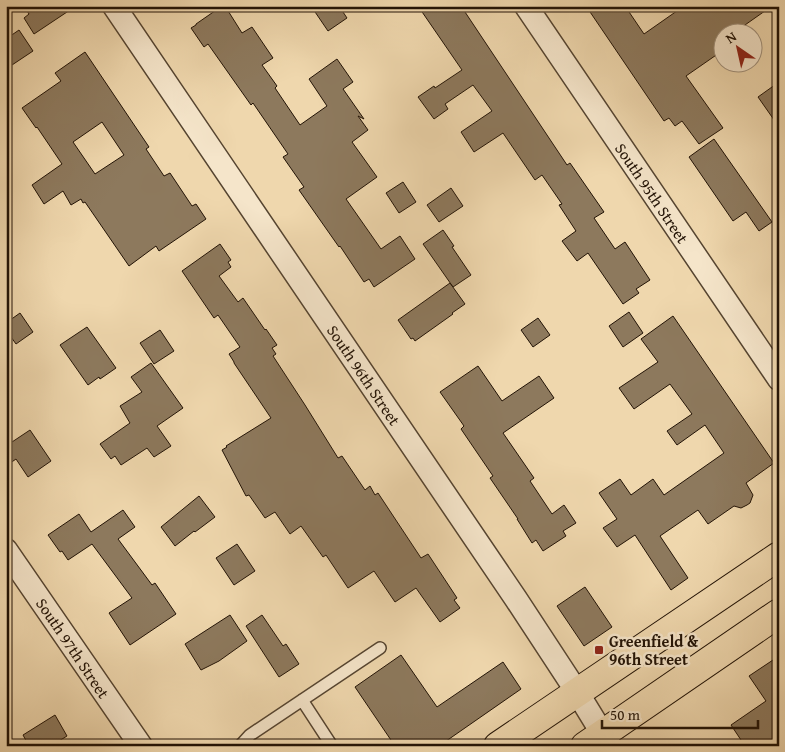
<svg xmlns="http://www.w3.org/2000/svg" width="785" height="752" font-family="'Gentium Book Plus',serif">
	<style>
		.building { fill: #8d795d; stroke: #221306; fill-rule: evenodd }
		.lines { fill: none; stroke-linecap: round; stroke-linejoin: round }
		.service-casing { stroke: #554430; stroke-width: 14 }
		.minor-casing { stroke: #554430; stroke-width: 25 }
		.primary-casing { stroke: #221306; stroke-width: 30 }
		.service { stroke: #f5e5ca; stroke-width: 11 }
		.minor { stroke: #f5e5ca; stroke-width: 22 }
		.primary { stroke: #efd7ad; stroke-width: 28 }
		.poi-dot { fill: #8f2418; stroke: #f5e5ca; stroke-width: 2 }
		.labels { text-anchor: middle; stroke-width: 5; stroke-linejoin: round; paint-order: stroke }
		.street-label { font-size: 16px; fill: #221306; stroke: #f5e5ca }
		.poi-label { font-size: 16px; font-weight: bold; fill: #221306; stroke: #f5e5ca; text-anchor: start }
	</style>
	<rect width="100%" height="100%" fill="#efd7ad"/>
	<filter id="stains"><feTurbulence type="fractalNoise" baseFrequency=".004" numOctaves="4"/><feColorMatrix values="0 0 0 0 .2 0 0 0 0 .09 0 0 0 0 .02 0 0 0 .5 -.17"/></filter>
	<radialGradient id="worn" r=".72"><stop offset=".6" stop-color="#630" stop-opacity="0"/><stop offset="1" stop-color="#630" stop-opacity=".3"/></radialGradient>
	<path class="building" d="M 24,6 L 76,6 L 34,34 L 24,18 L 29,14 Z
		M 222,6 L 225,6 L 242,33 L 252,27 L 273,58 L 262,65 L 277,86 L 275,88 L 300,125 L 327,106 L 309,79 L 337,59 L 353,82 L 343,89 L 364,119 L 358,116 L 368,130 L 352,142 L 377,177 L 346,199 L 381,249 L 400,236 L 415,259 L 374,287 L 369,279 L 364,282 L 340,246 L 339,247 L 299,190 L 304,187 L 283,157 L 288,154 L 253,103 L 251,105 L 208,44 L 204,47 L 191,28 L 196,25 L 196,24 Z
		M 311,6 L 339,6 L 347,18 L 328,31 Z
		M 418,6 L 461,6 L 567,165 L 570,163 L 604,212 L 594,218 L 615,249 L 625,242 L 650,280 L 636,289 L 639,293 L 623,304 L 588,253 L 577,261 L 562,241 L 576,231 L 559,205 L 562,204 L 542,175 L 535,180 L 503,133 L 474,152 L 461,132 L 492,111 L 473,85 L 445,104 L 448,109 L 434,119 L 418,97 L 434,86 L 435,88 L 462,70 Z
		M 586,6 L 625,6 L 644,34 L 684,6 L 772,6 L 735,32 L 722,32 L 722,51 L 686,76 L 723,128 L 699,144 L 682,121 L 675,126 L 669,118 L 664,121 Z
		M 19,30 L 33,51 L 12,65 L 6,56 L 6,39 Z
		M 85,52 L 149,147 L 146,149 L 164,176 L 170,173 L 192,206 L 196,204 L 206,219 L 159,251 L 156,246 L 129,266 L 85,202 L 83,203 L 81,199 L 71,205 L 63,191 L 44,204 L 32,185 L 62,164 L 37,127 L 36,128 L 22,108 L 61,81 L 55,73 ZM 102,122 L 124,155 L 95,174 L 73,142 Z
		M 779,82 L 779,127 L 758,97 Z
		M 714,139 L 772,222 L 759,231 L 746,212 L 733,221 L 689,157 Z
		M 403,182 L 416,202 L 399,213 L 386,193 Z
		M 451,188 L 463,206 L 439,222 L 427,205 Z
		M 443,230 L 454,246 L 452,247 L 471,275 L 453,287 L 423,244 Z
		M 220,244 L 231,260 L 228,262 L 231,267 L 219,276 L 238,302 L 243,298 L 265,330 L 266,329 L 277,345 L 272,348 L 276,354 L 273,356 L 305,405 L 338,458 L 342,456 L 365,490 L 370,486 L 375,495 L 378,493 L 421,558 L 428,554 L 457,598 L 454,600 L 460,608 L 440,622 L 416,588 L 395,602 L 374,571 L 348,588 L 326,555 L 323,557 L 301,526 L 290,534 L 275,512 L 265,518 L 249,495 L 246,496 L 222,450 L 227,447 L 226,446 L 271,418 L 234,363 L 234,362 L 229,354 L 240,347 L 218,315 L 214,318 L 182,271 Z
		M 450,283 L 465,304 L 452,313 L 453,314 L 415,341 L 413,338 L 411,339 L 398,320 Z
		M 629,312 L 643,333 L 623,347 L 609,326 Z
		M 20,313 L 33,332 L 16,344 L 6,330 L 6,323 Z
		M 673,316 L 774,463 L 746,483 L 753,495 L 750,503 L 747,505 L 741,508 L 734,506 L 708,524 L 698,510 L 660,536 L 688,578 L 671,590 L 635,535 L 617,547 L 603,528 L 617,519 L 599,493 L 620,479 L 631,495 L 653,479 L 664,495 L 724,453 L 705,425 L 677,445 L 667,431 L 692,414 L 670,384 L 634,409 L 619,388 L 658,362 L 641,339 Z
		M 538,318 L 550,335 L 533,347 L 521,330 Z
		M 87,327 L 116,368 L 100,379 L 99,377 L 88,385 L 60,345 Z
		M 160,330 L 174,351 L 154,364 L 140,343 Z
		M 151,363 L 183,408 L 157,426 L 171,446 L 154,457 L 147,448 L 121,465 L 115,456 L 111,459 L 100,444 L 130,423 L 120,406 L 142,392 L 131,377 Z
		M 478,366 L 502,401 L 539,376 L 554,398 L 503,433 L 534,478 L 530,481 L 552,514 L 564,505 L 576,523 L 563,531 L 566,536 L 543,551 L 536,540 L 532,543 L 517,519 L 518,519 L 490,478 L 493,476 L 461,429 L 464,426 L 440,392 Z
		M 30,430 L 51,461 L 28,477 L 16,459 L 6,466 L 6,446 Z
		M 199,496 L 215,517 L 195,532 L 194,531 L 175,546 L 161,527 Z
		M 123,510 L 135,527 L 118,539 L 152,585 L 155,583 L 176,614 L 130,645 L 109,613 L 132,598 L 92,544 L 68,560 L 62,551 L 60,552 L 48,535 L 79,514 L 91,532 Z
		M 237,544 L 255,571 L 234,585 L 216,558 Z
		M 585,587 L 612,627 L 584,646 L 557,606 Z
		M 230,615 L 247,641 L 219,661 L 201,670 L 185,644 Z
		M 262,615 L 283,646 L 286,644 L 299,664 L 279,677 L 246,626 Z
		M 401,655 L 437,707 L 503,662 L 521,689 L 439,746 L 395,746 L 355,687 Z
		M 779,656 L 779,746 L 745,746 L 731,725 L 766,701 L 749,676 Z
		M 55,715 L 67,736 L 51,746 L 29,746 L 23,735 Z"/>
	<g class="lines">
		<g class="service-casing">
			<path id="service" d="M 302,700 L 332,746
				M 240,746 L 250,735 L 380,648"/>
		</g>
		<g class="minor-casing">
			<path id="minor" d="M 114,6 L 516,599 L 577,692 L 610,746
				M 526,6 L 779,379
				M 6,550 L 141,746"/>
		</g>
		<g class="primary-casing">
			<path id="primary" d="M 498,746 L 779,556
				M 585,746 L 779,613"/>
		</g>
		<use href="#service" class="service"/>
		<use href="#minor" class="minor"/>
		<use href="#primary" class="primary"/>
	</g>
	<rect class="poi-dot" x="594" y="645" width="10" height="10" rx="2.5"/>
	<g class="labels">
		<g class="street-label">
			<text transform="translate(652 193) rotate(56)" y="6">South 95th Street</text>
			<text transform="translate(364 375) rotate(56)" y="6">South 96th Street</text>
			<text transform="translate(73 648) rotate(56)" y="6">South 97th Street</text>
		</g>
		<g class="poi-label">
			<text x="609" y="647">Greenfield &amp;<tspan x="609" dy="18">96th Street</tspan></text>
		</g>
	</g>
	<rect width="785" height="752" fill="none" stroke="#efd7ad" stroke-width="25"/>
	<rect x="8" y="8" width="770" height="737" fill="none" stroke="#221306" stroke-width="2.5"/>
	<rect x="12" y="12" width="760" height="727" fill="none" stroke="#221306"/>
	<g transform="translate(738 48) rotate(326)"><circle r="24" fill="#f5e5ca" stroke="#a1917c"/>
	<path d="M0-4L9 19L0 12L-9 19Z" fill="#8f2418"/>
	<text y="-8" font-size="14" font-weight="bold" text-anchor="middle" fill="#221306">N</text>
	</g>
	<path d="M602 720v8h156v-8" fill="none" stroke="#221306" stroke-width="2.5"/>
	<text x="610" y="720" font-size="15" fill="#221306" stroke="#f5e5ca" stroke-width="4" paint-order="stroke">50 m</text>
	<rect width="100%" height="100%" filter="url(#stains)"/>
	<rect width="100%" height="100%" fill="url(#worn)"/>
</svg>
